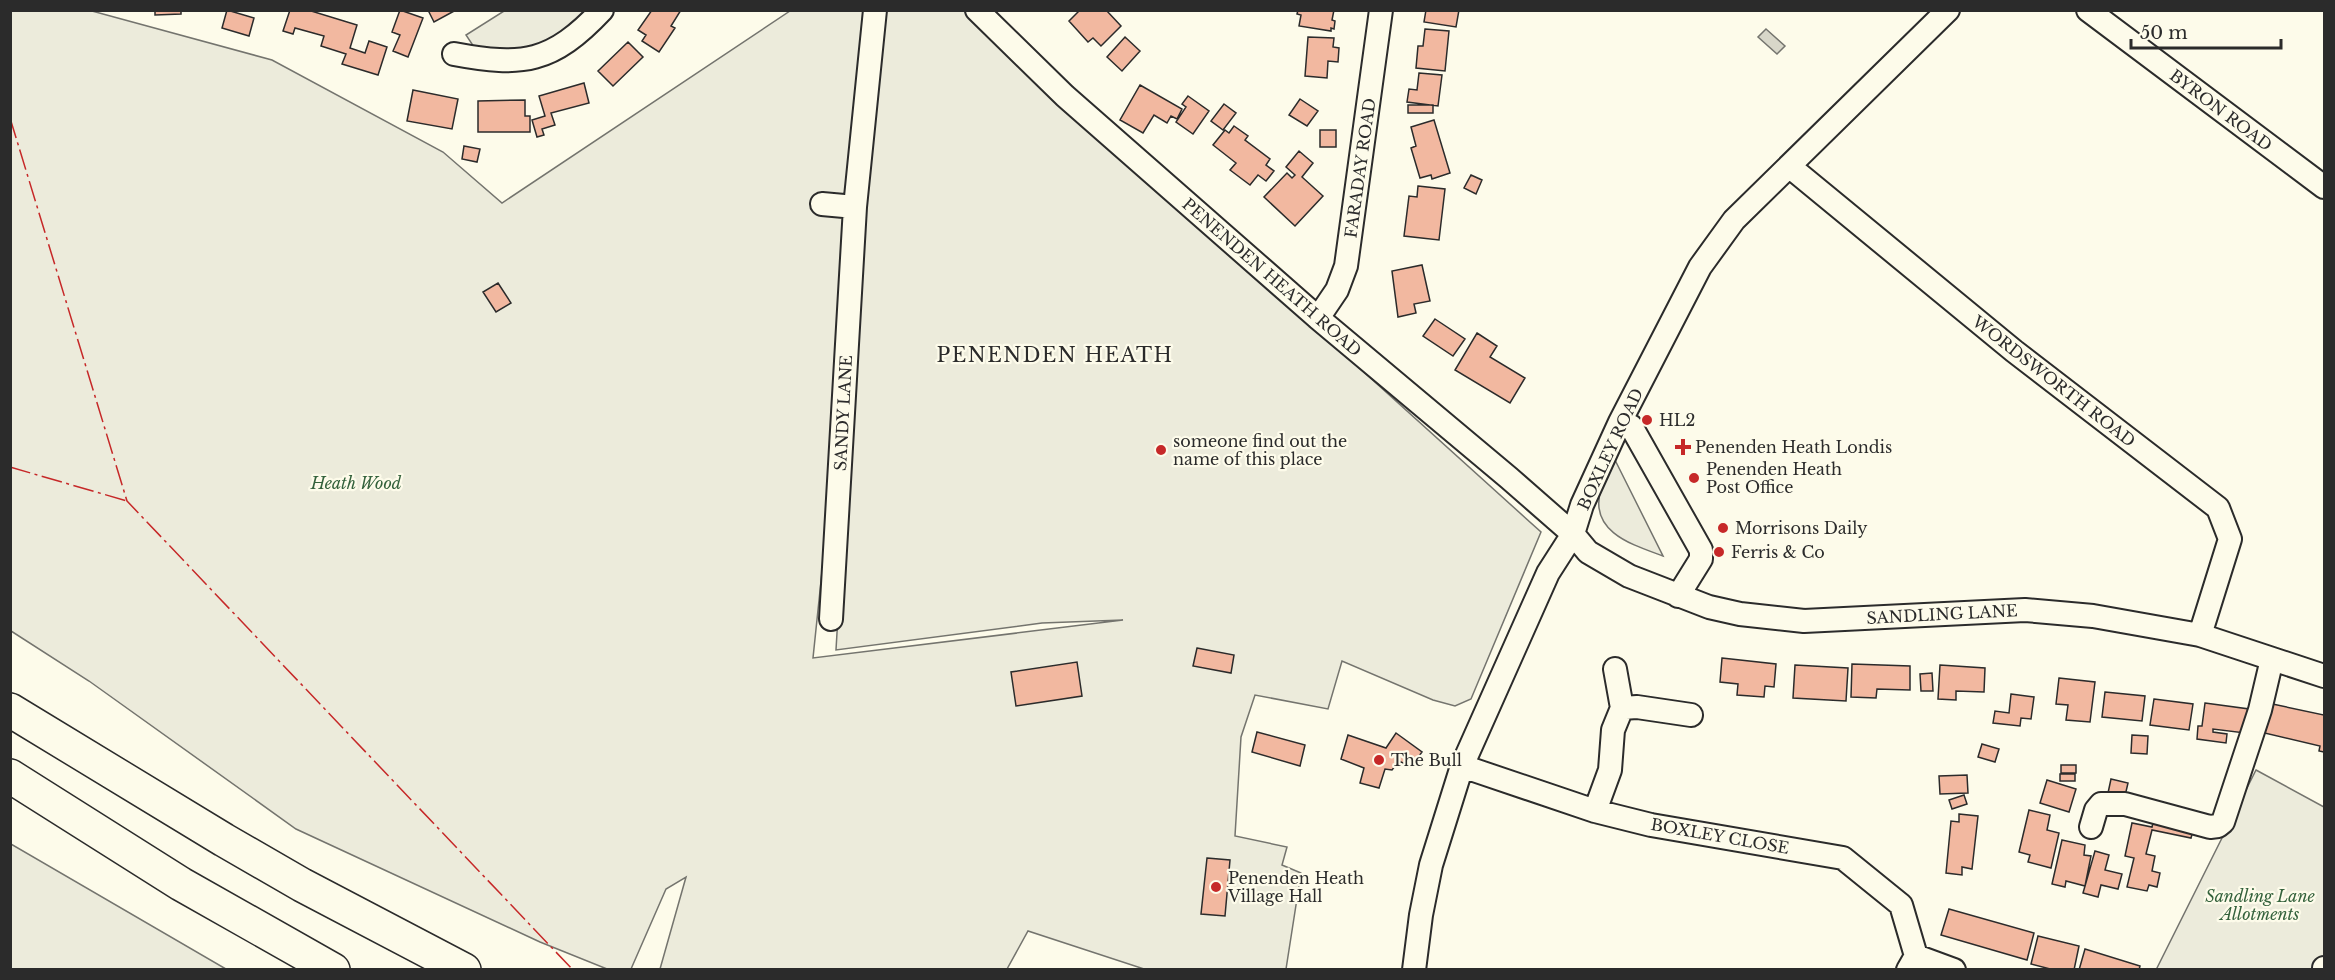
<svg xmlns="http://www.w3.org/2000/svg" width="2335" height="980" font-family="'Libre Baskerville',serif">
	<style>
		.green { fill: #ecebdb; stroke: #74746e; stroke-width: 1.5; fill-rule: evenodd }
		.water { fill: #d8d7c9; stroke: #74746e; stroke-width: 1.5 }
		.building { fill: #f2b8a0; stroke: #2b2b2b; stroke-width: 1.5 }
		.lines { fill: none; stroke-linecap: round; stroke-linejoin: round }
		.minor-casing { stroke: #2b2b2b; stroke-width: 26 }
		.highway-casing { stroke: #2b2b2b; stroke-width: 36 }
		.minor { stroke: #fdfbea; stroke-width: 22 }
		.highway { stroke: #fdfbea; stroke-width: 33 }
		.power { stroke: #c62828; stroke-width: 1.5; stroke-dasharray: 21 4.5 3 4.5; stroke-linecap: butt }
		.poi-dot { fill: #c62828; stroke: #fdfbea; stroke-width: 2 }
		.labels { text-anchor: middle; stroke-width: 4.5; stroke-linejoin: round; paint-order: stroke }
		.street-label { font-size: 16px; fill: #2b2b2b; stroke: #fdfbea }
		.poi-label { font-size: 16px; fill: #2b2b2b; stroke: #fdfbea; text-anchor: start }
		.park-label { font-size: 16px; font-style: italic; fill: #34623c; stroke: #fdfbea }
		.quarter-label { font-size: 20px; letter-spacing: 1.5px; fill: #2b2b2b; stroke: #fdfbea }
	</style>
	<rect width="100%" height="100%" fill="#fdfbea"/>
	<path class="green" d="M 10,11 L 92,11 L 272,60 L 443,152 L 502,203 L 790,11 L 964,11 L 1541,532 L 1471,699 L 1455,706 L 1433,700 L 1342,661 L 1328,709 L 1255,695 L 1241,737 L 1235,836 L 1287,847 L 1282,865 L 1301,873 L 1286,969 L 1144,969 L 1028,931 L 1007,969 L 660,969 L 686,877 L 666,889 L 631,969 L 607,969 L 540,942 L 296,829 L 89,681 L 11,631 ZM 879,24 L 856,311 L 836,650 L 1042,623 L 1123,620 L 813,658 Z
		M 504,11 L 590,11 L 579,25 L 527,52 L 476,50 L 466,35 Z
		M 1614,458 L 1663,556 C 1633,545 1588,532 1601,489 C 1604,478 1609,468 1614,458 Z
		M 2256,770 L 2324,807 L 2324,969 L 2156,970 Z
		M 10,844 L 11,844 L 226,969 L 11,969 Z"/>
	<path class="water" d="M 1766,29 L 1785,46 L 1777,54 L 1758,37 Z"/>
	<path class="building" d="M 155,10 L 181,10 L 181,14 L 155,15 Z
		M 227,10 L 254,18 L 249,36 L 222,28 Z
		M 290,10 L 308,10 L 357,25 L 350,48 L 365,53 L 369,41 L 387,47 L 378,75 L 342,64 L 346,54 L 321,46 L 324,36 L 295,28 L 293,34 L 283,31 Z
		M 400,10 L 423,18 L 408,57 L 393,51 L 400,35 L 392,32 Z
		M 428,10 L 456,10 L 434,22 Z
		M 652,10 L 681,10 L 671,26 L 675,28 L 659,52 L 642,41 L 646,35 L 638,30 Z
		M 1080,10 L 1106,10 L 1121,26 L 1101,46 L 1093,38 L 1088,42 L 1069,21 Z
		M 1298,10 L 1334,10 L 1332,20 L 1335,21 L 1334,29 L 1331,28 L 1331,31 L 1299,26 L 1301,15 L 1297,14 Z
		M 1426,10 L 1459,10 L 1456,27 L 1424,22 Z
		M 1425,29 L 1449,31 L 1445,71 L 1416,68 L 1418,46 L 1423,46 Z
		M 1125,37 L 1140,51 L 1122,71 L 1107,57 Z
		M 1308,37 L 1334,38 L 1333,47 L 1339,48 L 1338,62 L 1328,61 L 1327,78 L 1305,76 Z
		M 628,42 L 643,57 L 613,86 L 598,71 Z
		M 1419,73 L 1442,75 L 1438,106 L 1407,102 L 1409,89 L 1417,90 Z
		M 584,83 L 589,103 L 551,113 L 555,125 L 542,129 L 544,135 L 537,137 L 532,120 L 545,116 L 539,96 Z
		M 1140,85 L 1182,109 L 1177,119 L 1171,116 L 1167,123 L 1154,115 L 1143,133 L 1120,120 Z
		M 413,90 L 458,99 L 452,129 L 407,121 Z
		M 1188,96 L 1209,111 L 1193,134 L 1176,122 L 1186,107 L 1182,104 Z
		M 1300,99 L 1318,111 L 1307,126 L 1289,115 Z
		M 525,100 L 525,116 L 530,116 L 530,132 L 478,132 L 478,101 Z
		M 1224,104 L 1236,113 L 1223,130 L 1211,121 Z
		M 1408,105 L 1433,105 L 1433,113 L 1408,113 Z
		M 1434,120 L 1450,173 L 1432,179 L 1431,175 L 1420,178 L 1411,148 L 1416,146 L 1411,127 Z
		M 1234,126 L 1248,136 L 1245,140 L 1270,159 L 1266,165 L 1274,171 L 1266,181 L 1258,175 L 1250,185 L 1230,170 L 1236,163 L 1213,145 L 1225,130 L 1229,133 Z
		M 1320,130 L 1336,130 L 1336,147 L 1320,147 Z
		M 464,146 L 480,149 L 477,162 L 462,159 Z
		M 1299,151 L 1313,163 L 1302,177 L 1323,196 L 1295,226 L 1264,197 L 1287,173 L 1292,178 L 1295,175 L 1286,167 Z
		M 1471,175 L 1482,180 L 1476,194 L 1464,188 Z
		M 1418,186 L 1445,189 L 1439,240 L 1404,236 L 1409,196 L 1417,197 Z
		M 1422,265 L 1430,301 L 1414,304 L 1416,313 L 1398,317 L 1392,271 Z
		M 498,283 L 511,303 L 496,312 L 483,292 Z
		M 1435,319 L 1465,339 L 1453,356 L 1423,336 Z
		M 1477,333 L 1497,346 L 1490,357 L 1525,378 L 1510,403 L 1455,370 Z
		M 1197,648 L 1234,655 L 1231,673 L 1193,666 Z
		M 1722,658 L 1776,664 L 1774,687 L 1765,686 L 1764,697 L 1737,695 L 1738,684 L 1720,682 Z
		M 1077,662 L 1082,696 L 1016,706 L 1011,672 Z
		M 1852,664 L 1910,666 L 1910,690 L 1877,689 L 1876,698 L 1851,697 Z
		M 1795,665 L 1848,668 L 1846,701 L 1793,698 Z
		M 1940,665 L 1985,668 L 1984,692 L 1956,691 L 1956,700 L 1938,699 Z
		M 1932,673 L 1933,691 L 1921,691 L 1920,674 Z
		M 2059,678 L 2095,682 L 2090,722 L 2066,720 L 2068,705 L 2056,704 Z
		M 2105,692 L 2145,696 L 2142,721 L 2102,717 Z
		M 2011,694 L 2034,697 L 2031,719 L 2021,718 L 2020,726 L 1993,723 L 1995,711 L 2009,713 Z
		M 2154,699 L 2193,704 L 2189,730 L 2150,725 Z
		M 2263,702 L 2324,715 L 2324,752 L 2319,751 L 2320,746 L 2256,731 Z
		M 2205,703 L 2249,709 L 2245,733 L 2213,729 L 2213,732 L 2227,734 L 2226,743 L 2197,739 L 2198,726 L 2202,726 Z
		M 1257,732 L 1305,745 L 1300,766 L 1252,752 Z
		M 1396,733 L 1422,752 L 1411,767 L 1399,761 L 1392,770 L 1385,769 L 1379,788 L 1360,783 L 1364,768 L 1341,759 L 1348,735 L 1386,748 Z
		M 2132,735 L 2148,736 L 2147,754 L 2131,753 Z
		M 1982,744 L 1999,749 L 1995,762 L 1978,757 Z
		M 2061,765 L 2076,765 L 2076,773 L 2061,773 Z
		M 2060,774 L 2075,774 L 2075,781 L 2060,781 Z
		M 1967,775 L 1968,793 L 1940,794 L 1939,776 Z
		M 2111,779 L 2128,783 L 2125,796 L 2108,793 Z
		M 2047,780 L 2076,789 L 2069,812 L 2040,803 Z
		M 1964,795 L 1967,804 L 1952,809 L 1949,800 Z
		M 2029,810 L 2050,815 L 2047,830 L 2059,833 L 2051,868 L 2028,862 L 2030,855 L 2019,852 Z
		M 1959,814 L 1978,816 L 1972,869 L 1962,867 L 1962,875 L 1946,873 L 1951,821 L 1959,822 Z
		M 2154,819 L 2194,827 L 2191,838 L 2152,830 L 2146,854 L 2155,856 L 2152,871 L 2160,873 L 2157,887 L 2149,885 L 2147,891 L 2127,887 L 2134,858 L 2125,856 L 2132,823 L 2152,827 Z
		M 2062,840 L 2085,845 L 2084,855 L 2091,856 L 2085,886 L 2066,881 L 2065,887 L 2052,884 Z
		M 2095,851 L 2109,855 L 2105,870 L 2122,874 L 2118,889 L 2101,885 L 2098,897 L 2083,893 Z
		M 1207,858 L 1230,860 L 1225,916 L 1201,914 Z
		M 1949,909 L 2034,933 L 2027,960 L 1941,935 Z
		M 2038,936 L 2079,946 L 2074,970 L 2054,970 L 2031,964 Z
		M 2085,949 L 2140,966 L 2139,970 L 2079,970 Z"/>
	<g class="lines">
		<g class="minor-casing">
			<path id="minor" d="M 977,10 L 1065,96 L 1318,318 L 1509,478 L 1573,534 L 1588,552 L 1629,576 L 1709,607 L 1740,614 L 1804,621 L 2025,610 L 2093,616 L 2200,635 L 2324,676
				M 2088,10 L 2324,187
				M 454,54 C 523,67 552,63 602,10
				M 1789,166 L 2014,351 L 2218,508 L 2230,539 L 2200,635
				M 822,204 L 855,207
				M 1318,318 L 1337,290 L 1346,266 L 1381,10
				M 1620,422 L 1631,426 L 1701,550 L 1701,559 L 1678,596
				M 831,619 L 855,207 L 875,10
				M 1622,708 L 1637,707 L 1691,715
				M 1462,766 L 1595,811 L 1651,825 L 1843,858 L 1901,905 L 1916,956 L 1908,970
				M 1595,811 L 1610,770 L 1613,730 L 1622,708 L 1615,669
				M 2091,827 L 2096,810 L 2101,804 L 2125,804 L 2210,827 L 2218,826 L 2223,822 L 2260,710 L 2272,659
				M 1916,956 L 1954,970
				M 1414,970 L 1421,915 L 1431,865 L 1462,766 L 1548,573 L 1573,534 L 1582,505 L 1620,422 L 1700,267 L 1734,220 L 1948,10
				M 2324,970 L 2324,968"/>
		</g>
		<g class="highway-casing">
			<path id="highway" d="M 10,710 L 224,840 L 302,885 L 464,970
				M 10,776 L 181,884 L 333,970"/>
		</g>
		<use href="#minor" class="minor"/>
		<use href="#highway" class="highway"/>
		<path class="power" d="M 10,118 L 127,501 L 573,970
			M 10,467 L 127,501"/>
	</g>
	<g class="poi-dot">
		<circle cx="1647" cy="420" r="6"/>
		<path d="M1680 438h6v6h6v6h-6v6h-6v-6h-6v-6h6z"/>
		<circle cx="1161" cy="450" r="6"/>
		<circle cx="1694" cy="478" r="6"/>
		<circle cx="1723" cy="528" r="6"/>
		<circle cx="1719" cy="552" r="6"/>
		<circle cx="1379" cy="760" r="6"/>
		<circle cx="1216" cy="887" r="6"/>
	</g>
	<g class="labels">
		<g class="street-label">
			<text transform="translate(2221 110) rotate(37)" y="6">BYRON ROAD</text>
			<text transform="translate(1360 168) rotate(-82)" y="6">FARADAY ROAD</text>
			<text transform="translate(1272 277) rotate(41)" y="6">PENENDEN HEATH ROAD</text>
			<text transform="translate(2054 381) rotate(38)" y="6">WORDSWORTH ROAD</text>
			<text transform="translate(843 413) rotate(-87)" y="6">SANDY LANE</text>
			<text transform="translate(1610 449) rotate(-65)" y="6">BOXLEY ROAD</text>
			<text transform="translate(1942 614) rotate(-3)" y="6">SANDLING LANE</text>
			<text transform="translate(1720 836) rotate(10)" y="6">BOXLEY CLOSE</text>
		</g>
		<g class="poi-label">
			<text x="1659" y="426">HL2</text>
			<text x="1173" y="447">someone find out the<tspan x="1173" dy="18">name of this place</tspan></text>
			<text x="1695" y="453">Penenden Heath Londis</text>
			<text x="1706" y="475">Penenden Heath<tspan x="1706" dy="18">Post Office</tspan></text>
			<text x="1735" y="534">Morrisons Daily</text>
			<text x="1731" y="558">Ferris &amp; Co</text>
			<text x="1391" y="766">The Bull</text>
			<text x="1228" y="884">Penenden Heath<tspan x="1228" dy="18">Village Hall</tspan></text>
		</g>
		<g class="park-label">
			<text x="356" y="489">Heath Wood</text>
			<text x="2260" y="902">Sandling Lane<tspan x="2260" dy="18">Allotments</tspan></text>
		</g>
		<g class="quarter-label">
			<text x="1055" y="362">PENENDEN HEATH</text>
		</g>
	</g>
	<rect width="2335" height="980" fill="none" stroke="#2b2b2b" stroke-width="24"/>
	<path d="M2131 39v9h150v-9" fill="none" stroke="#2b2b2b" stroke-width="3"/>
	<text x="2140" y="39" font-size="18" fill="#2b2b2b" stroke="#fdfbea" stroke-width="4.5" paint-order="stroke">50 m</text>
</svg>
